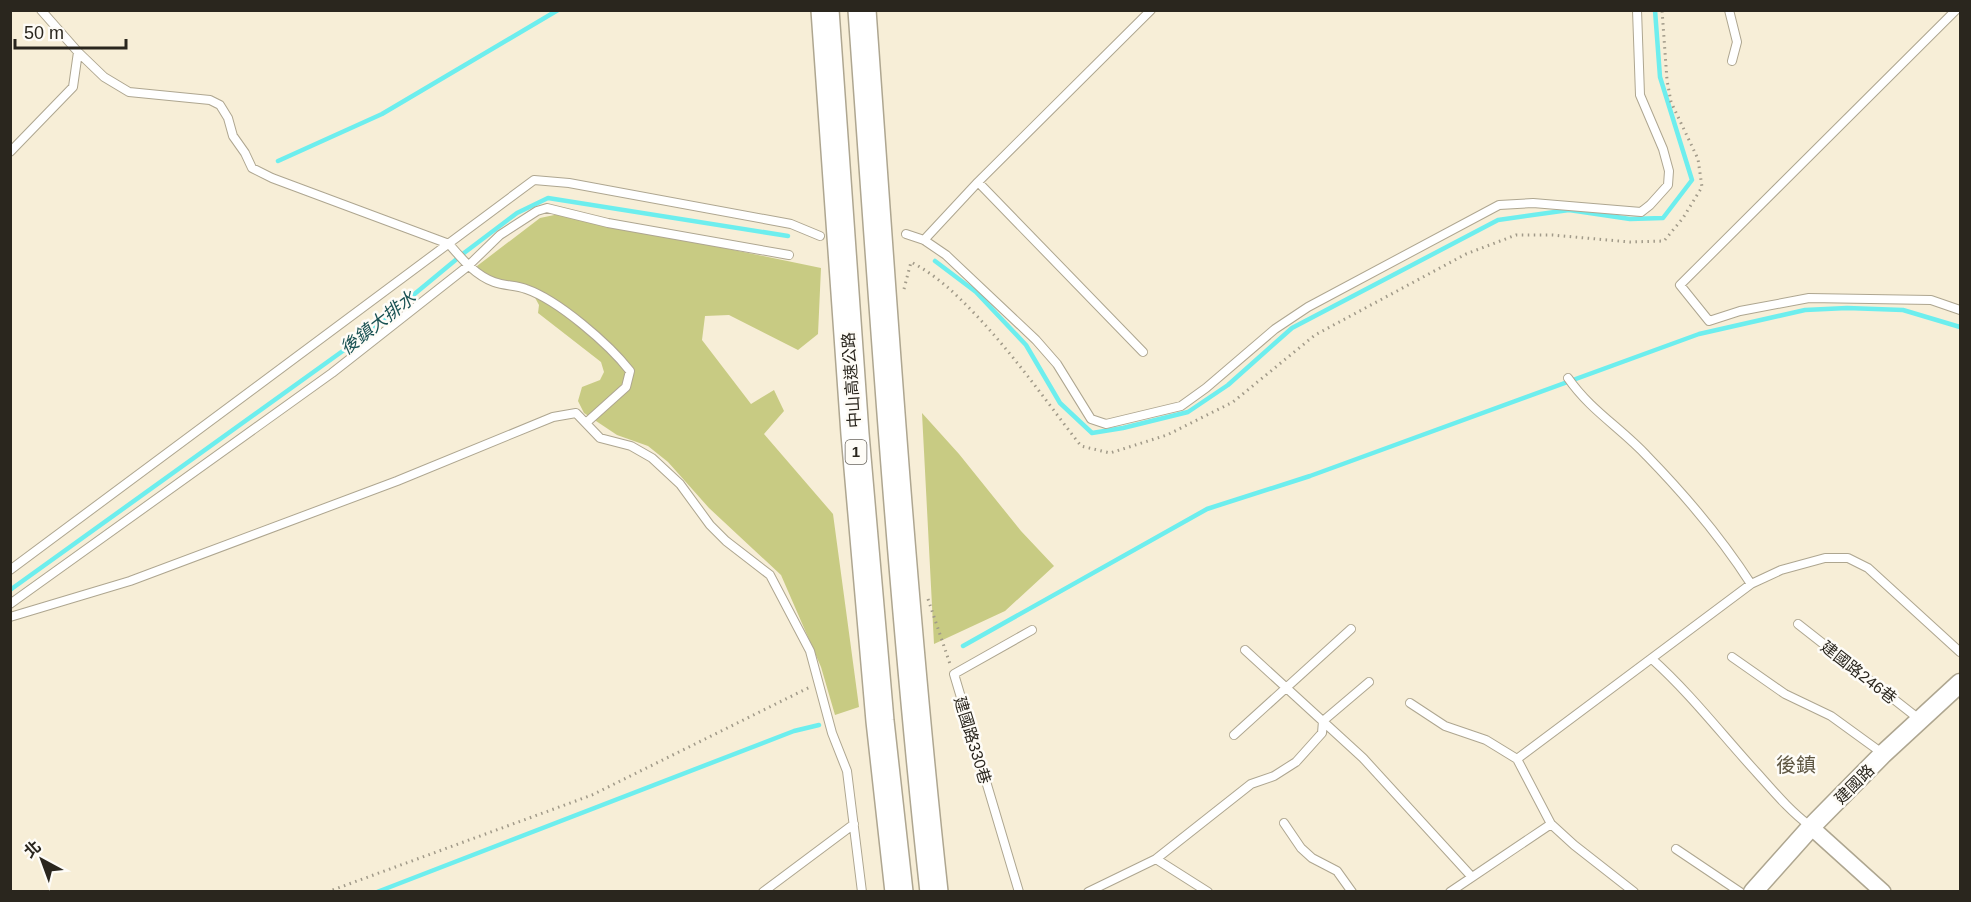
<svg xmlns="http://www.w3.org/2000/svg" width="1971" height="902" font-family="Arial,'Noto Sans TC',sans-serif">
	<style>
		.green { fill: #c8cb83 }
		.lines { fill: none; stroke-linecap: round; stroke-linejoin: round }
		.stream { stroke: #6deeee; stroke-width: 4.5 }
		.service-casing { stroke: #aea690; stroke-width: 10 }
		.minor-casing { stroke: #aea690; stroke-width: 18 }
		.tertiary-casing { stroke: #aea690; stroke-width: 21 }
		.motorway-casing { stroke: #aea690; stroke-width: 30 }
		.path { stroke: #a19a89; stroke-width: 3; stroke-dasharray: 1.5 4.5; stroke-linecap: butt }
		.service { stroke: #fff; stroke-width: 8 }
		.minor { stroke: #fff; stroke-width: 15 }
		.tertiary { stroke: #fff; stroke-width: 18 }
		.motorway { stroke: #fff; stroke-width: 27 }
		.labels { text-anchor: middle; stroke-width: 5; stroke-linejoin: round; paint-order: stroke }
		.shield { fill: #fefcf7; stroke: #6a665f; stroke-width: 1.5 }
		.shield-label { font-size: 15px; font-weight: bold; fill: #2a261e }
		.street-label { font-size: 16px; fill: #2a261e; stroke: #fefcf7 }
		.water-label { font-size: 18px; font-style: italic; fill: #195152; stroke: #fefcf7 }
		.quarter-label { font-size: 20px; fill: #5e5642; stroke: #fefcf7 }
	</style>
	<rect width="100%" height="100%" fill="#f7eed7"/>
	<path class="green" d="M 559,214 L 821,268 L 818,334 L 798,350 L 729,315 L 705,316 L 702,340 L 751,404 L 774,390 L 784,411 L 764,434 L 833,514 L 859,707 L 835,715 L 821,667 L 781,575 L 709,508 L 668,462 L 648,446 L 617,435 L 584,413 L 578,401 L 582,387 L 600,380 L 604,372 L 601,362 L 538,313 L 539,305 L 533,294 L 482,275 L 477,266 L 540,218 Z
		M 922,413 L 959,454 L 1021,531 L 1054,566 L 1005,611 L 934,644 Z"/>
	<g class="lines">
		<path class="stream" d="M 278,161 L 382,114 L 558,10
			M 935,261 L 976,292 L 1026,345 L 1060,403 L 1092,433 L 1123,428 L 1188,412 L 1228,385 L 1292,328 L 1498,220 L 1569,210 L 1630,219 L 1663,218 L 1692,180 L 1660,77 L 1655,10
			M 10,590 L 365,335 L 464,253 L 517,213 L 548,198 L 788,236
			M 963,646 L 1207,509 L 1310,476 L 1699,334 L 1805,310 L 1847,308 L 1903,310 L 1960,327
			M 377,892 L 794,731 L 819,725"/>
		<g class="service-casing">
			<path id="service" d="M 41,10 L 78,52 L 104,77 L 129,92 L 210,100 L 220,105 L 228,118 L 233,136 L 245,153 L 252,168 L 272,178 L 449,244 C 462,259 475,275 494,282 C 505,286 516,285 526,289 C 558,300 609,344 630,371 L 626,387 L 587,422
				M 1729,10 L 1737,42 L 1732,61
				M 1956,10 L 1680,285 L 1709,321 L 1740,311 L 1809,298 L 1931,300 L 1960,310
				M 10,152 L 73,87 L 78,52
				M 978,182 L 1143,352
				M 906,234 L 924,240 L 946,255 L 1036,340 L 1057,364 L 1091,419 L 1106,424 L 1181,406 L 1206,388 L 1275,329 L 1308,307 L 1499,205 L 1533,203 L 1641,212 L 1650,205 L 1668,185 L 1669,171 L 1663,149 L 1640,95 L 1637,10
				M 924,240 L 978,182 L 1151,10
				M 1568,378 C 1590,410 1621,428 1647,456 C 1684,494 1722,539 1751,584
				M 10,570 L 534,180 L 569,183 L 791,224 L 820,236
				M 10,604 L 332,373 L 468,266 L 500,235 L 537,211 L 547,208 L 608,223 L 789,255
				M 10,617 L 130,581 L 397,481 L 553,417 L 576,413 L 600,438 L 631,446 L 652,458 L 680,484 L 710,525 L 726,541 L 770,575 L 810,651 L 832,733 L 847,771 L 862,892
				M 1798,624 L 1919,719
				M 1245,650 L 1363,758 L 1471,876
				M 1732,657 L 1785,694 L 1831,716 L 1882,753
				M 1652,659 C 1691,694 1723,736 1758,774 C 1775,793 1790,811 1810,826
				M 1410,703 L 1445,726 L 1486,740 L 1517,759
				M 1234,735 L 1351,629
				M 1284,823 L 1301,848 L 1312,858 L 1337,871 L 1352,892
				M 1676,849 L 1740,892
				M 1156,859 L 1208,892
				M 763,892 L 854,824
				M 1019,892 L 954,674 L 1032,630
				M 1088,892 L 1156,859 L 1251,784 L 1274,776 L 1296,762 L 1322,733 L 1323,721 L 1369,682
				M 1450,892 L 1551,824
				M 1634,892 L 1574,845 L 1551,824 L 1517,759 L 1751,584 L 1781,570 L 1825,558 L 1848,558 L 1868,568 L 1960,652"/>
		</g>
		<g class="minor-casing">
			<path id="minor" d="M 1811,827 L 1883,892"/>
		</g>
		<g class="tertiary-casing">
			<path id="tertiary" d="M 1753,892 L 1811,827 L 1883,754 L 1960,683"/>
		</g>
		<g class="motorway-casing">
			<path id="motorway" d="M 825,10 L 855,434 L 880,721 L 899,892
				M 862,10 C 883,304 902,599 934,892"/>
		</g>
		<path class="path" d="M 904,289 L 911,262 C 936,275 955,293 975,314 C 1014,355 1046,401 1081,446 L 1110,453 L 1167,435 L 1233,402 L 1315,335 L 1466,254 L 1516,235 L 1552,235 L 1630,242 L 1664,241 L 1683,218 L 1702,187 L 1698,159 L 1671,102 L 1667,80 L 1662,10
			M 928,599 L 950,664
			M 327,892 L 592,795 L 810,687"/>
		<use href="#service" class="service"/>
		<use href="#minor" class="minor"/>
		<use href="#tertiary" class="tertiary"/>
		<use href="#motorway" class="motorway"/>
	</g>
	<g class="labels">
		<rect class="shield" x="845.5" y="440" width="21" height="24" rx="4.5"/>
		<g class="shield-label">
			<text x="856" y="457">1</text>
		</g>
		<g class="street-label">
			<text transform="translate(851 380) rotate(-94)" y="6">中山高速公路</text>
			<text transform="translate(1859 672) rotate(38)" y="6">建國路246巷</text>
			<text transform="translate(973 740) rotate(73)" y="6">建國路330巷</text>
			<text transform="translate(1854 784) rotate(-45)" y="6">建國路</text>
		</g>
		<g class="water-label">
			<text transform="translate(378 323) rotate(-38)" y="6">後鎮大排水</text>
		</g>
		<g class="quarter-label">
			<text x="1796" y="772">後鎮</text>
		</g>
	</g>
	<rect width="1971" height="902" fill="none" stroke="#2a261e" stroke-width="24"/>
	<g transform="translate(42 860) rotate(319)" stroke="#fefcf7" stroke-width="4.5" paint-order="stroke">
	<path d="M0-4.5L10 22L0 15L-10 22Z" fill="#2a261e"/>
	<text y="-9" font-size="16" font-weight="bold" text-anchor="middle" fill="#2a261e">北</text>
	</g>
	<path d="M15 39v9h111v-9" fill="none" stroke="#2a261e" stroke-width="3"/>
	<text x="24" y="39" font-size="18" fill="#2a261e" stroke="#fefcf7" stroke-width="4.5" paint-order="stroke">50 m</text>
</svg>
